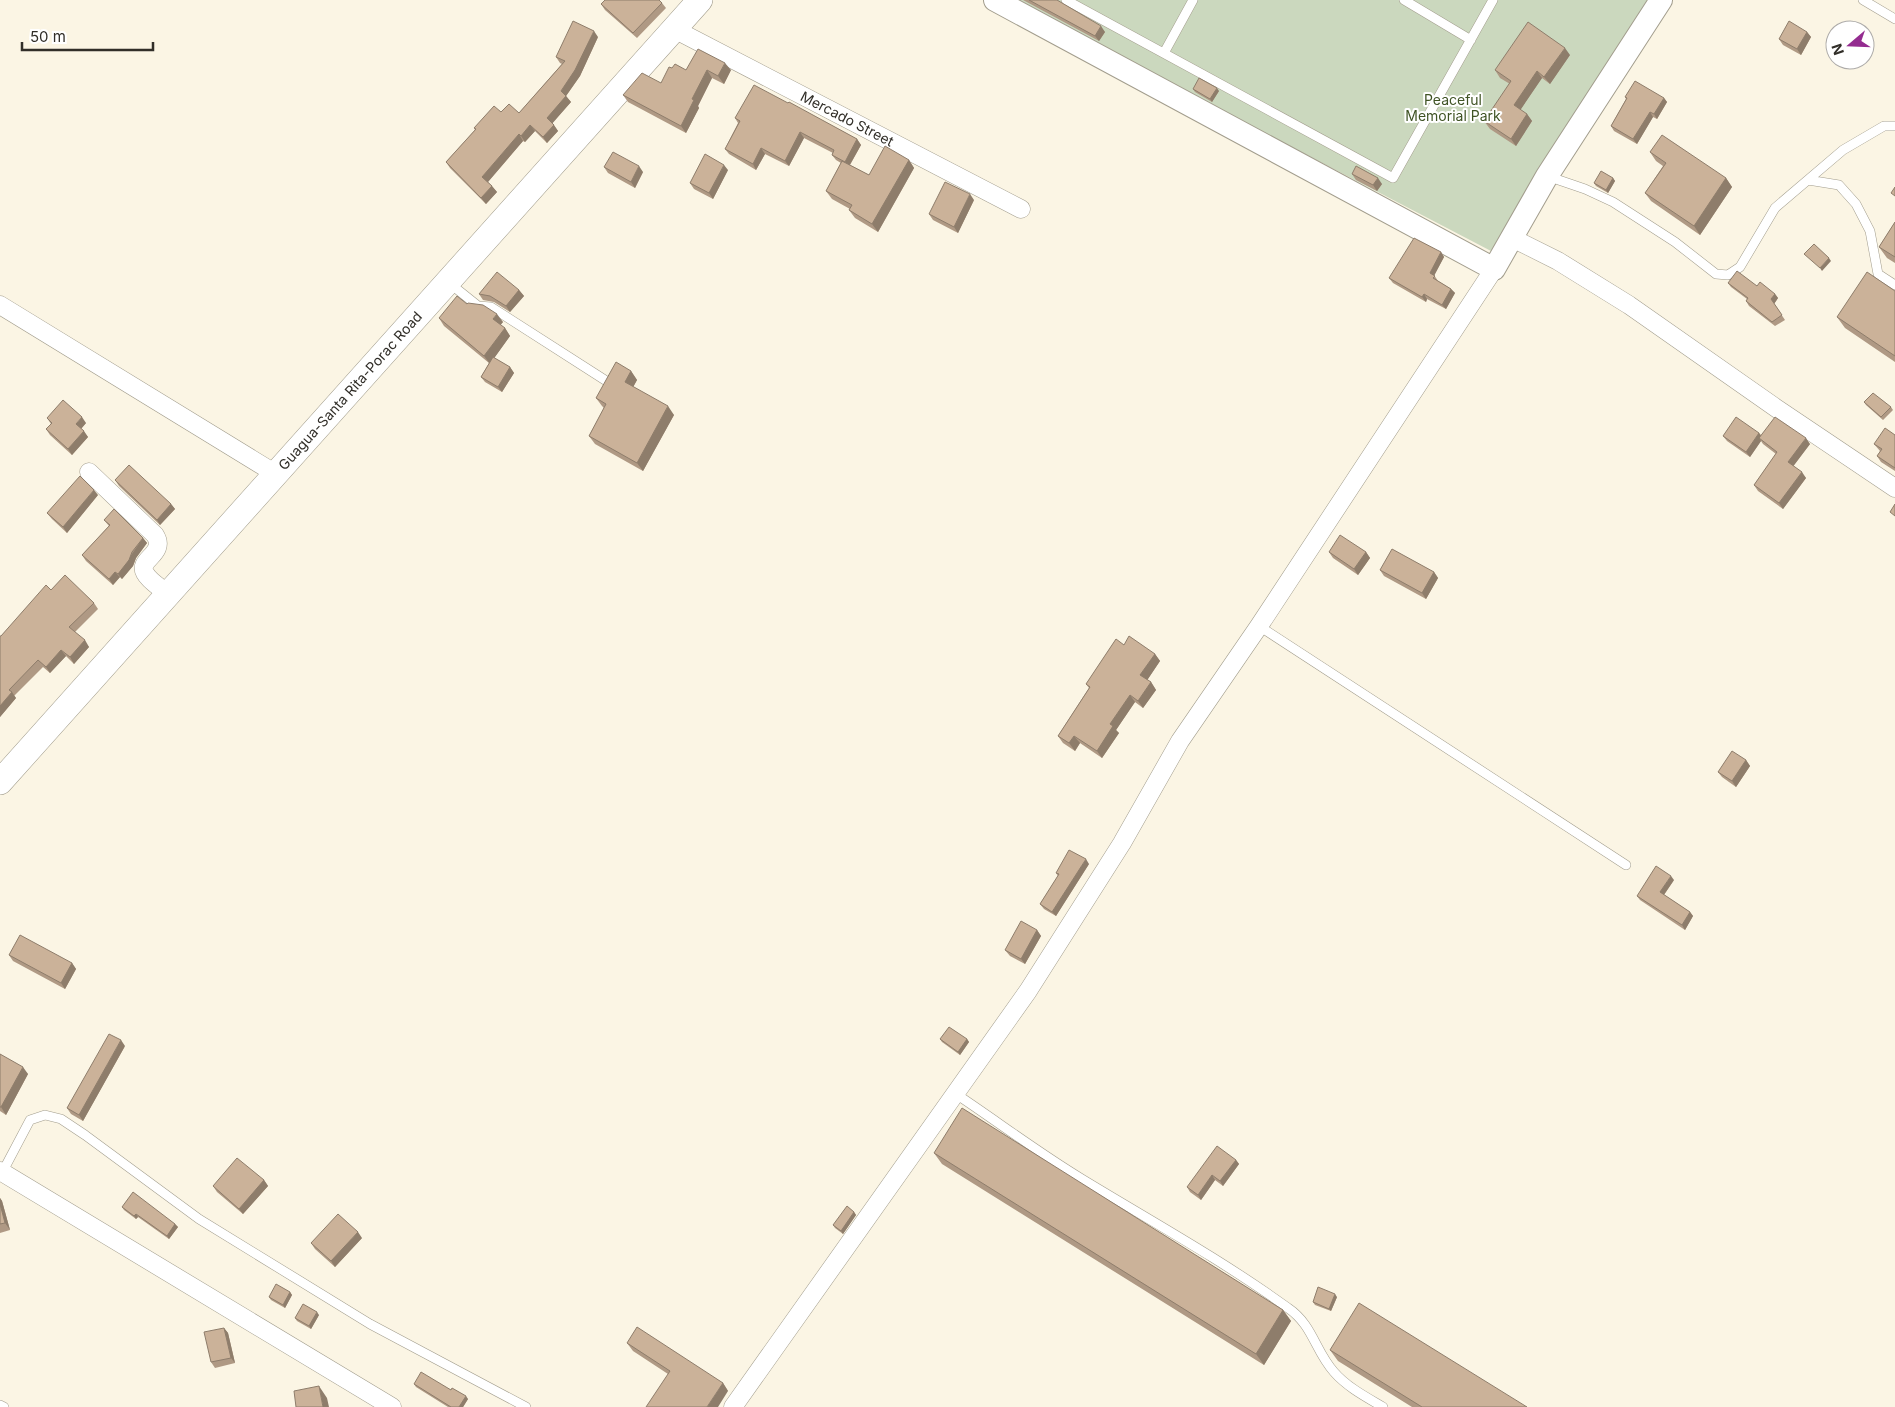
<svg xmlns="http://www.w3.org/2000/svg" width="1895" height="1407" font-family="Inter,sans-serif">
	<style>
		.green { fill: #cbd8be }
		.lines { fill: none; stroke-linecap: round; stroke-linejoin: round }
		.service-casing { stroke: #a29d8d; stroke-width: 10 }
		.minor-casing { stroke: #a29d8d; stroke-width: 19 }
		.tertiary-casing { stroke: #a29d8d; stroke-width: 24 }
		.secondary-casing { stroke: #a29d8d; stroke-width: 26 }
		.service { stroke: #fff; stroke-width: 9 }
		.minor { stroke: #fff; stroke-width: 18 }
		.tertiary { stroke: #fff; stroke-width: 22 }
		.secondary { stroke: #fff; stroke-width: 25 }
		.wall { fill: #af9984 }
		.shaded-wall { fill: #8e7d6b }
		.building { fill: #cbb299; stroke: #8e7d6b }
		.labels { text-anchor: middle; stroke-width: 4; stroke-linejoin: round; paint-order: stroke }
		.park-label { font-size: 14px; fill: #3f5324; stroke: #fff }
		.street-label { font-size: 14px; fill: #312e28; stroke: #fff }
	</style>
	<rect width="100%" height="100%" fill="#fbf5e4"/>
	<path class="green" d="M 1010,0 L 1650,0 L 1491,251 Z"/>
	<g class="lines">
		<g class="service-casing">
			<path id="service" d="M 1066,0 L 1393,178 L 1493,0
				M 1404,0 L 1471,40
				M 1863,0 L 1895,19
				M 1164,53 L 1193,0
				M 1547,176 L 1585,189 L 1613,202 L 1675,242 L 1716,274 L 1728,275 L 1740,267 L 1775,208 L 1843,150 L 1884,126 L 1895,126
				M 1808,180 L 1839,185 L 1856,204 L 1870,231 L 1878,274 L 1895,285
				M 448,282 L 478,306 L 491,307 L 608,382
				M 1259,626 L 1626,865
				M 956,1094 C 998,1122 1039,1153 1082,1179 C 1151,1221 1222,1260 1288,1308 C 1313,1325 1315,1351 1334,1372 C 1347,1387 1366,1397 1383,1407
				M 2,1173 L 30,1120 L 45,1115 L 61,1119 L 85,1135 L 199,1219 L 370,1324 L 526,1407
				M 0,1405 L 4,1407"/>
		</g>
		<g class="minor-casing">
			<g id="minor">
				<path id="s1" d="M 674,29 L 1021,209"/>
				<path d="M 1512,238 L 1558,261 L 1629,305 L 1776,408 L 1895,488"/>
				<path d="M 0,305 L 276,474"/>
				<path d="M 89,472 L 155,535 C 167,554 137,559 145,573 C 149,581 161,588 168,594"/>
				<path d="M 0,1171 L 392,1407"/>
				<path d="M 733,1407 L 1028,991 L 1122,843 L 1180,741 L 1259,626 L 1494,269"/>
			</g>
		</g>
		<g class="tertiary-casing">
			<path id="tertiary" d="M 995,0 L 1494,269 L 1547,176 L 1661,0"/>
		</g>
		<g class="secondary-casing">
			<g id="secondary">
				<path id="s2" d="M 0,782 L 700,0"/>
			</g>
		</g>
		<use href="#service" class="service"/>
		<use href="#minor" class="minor"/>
		<use href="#tertiary" class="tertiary"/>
		<use href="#secondary" class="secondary"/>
	</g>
	<path class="wall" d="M 1023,0 L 1057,0 L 1105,32 L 1099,41 Z
		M 662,3 L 666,8 L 637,38 L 605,10 L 601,4 Z
		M 1807,32 L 1811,37 L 1801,55 L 1783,45 L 1779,39 Z
		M 598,37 L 580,76 L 566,96 L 571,102 L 552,123 L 558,131 L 547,143 L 535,131 L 525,142 L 523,141 L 488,182 L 497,192 L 486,204 L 450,168 L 446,162 L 475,130 L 474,128 L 501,112 L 519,113 L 562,64 L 560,63 L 556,57 Z
		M 1570,55 L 1550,84 L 1542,78 L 1520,110 L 1527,114 L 1532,121 L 1516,146 L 1490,129 L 1484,121 L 1510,84 L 1500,78 L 1495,70 Z
		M 672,68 L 686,70 L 731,70 L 724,84 L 712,78 L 698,106 L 699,108 L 686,133 L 628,102 L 623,95 L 661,83 Z
		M 1193,89 L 1219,91 L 1212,102 L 1195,92 Z
		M 1625,97 L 1664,98 L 1667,102 L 1657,119 L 1653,117 L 1637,144 L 1614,131 L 1611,126 L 1626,99 Z
		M 788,103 L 857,139 L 861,145 L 850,165 L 869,175 L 909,160 L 914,168 L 878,232 L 855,218 L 849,210 L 850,209 L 832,199 L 826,191 L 841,163 L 836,160 L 832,155 L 833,153 L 804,138 L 789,166 L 765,154 L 756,170 L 729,154 L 725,149 L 738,123 L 735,118 Z
		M 1650,152 L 1726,178 L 1732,187 L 1700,235 L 1651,201 L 1645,193 L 1663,166 L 1656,161 Z
		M 604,167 L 643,172 L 635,188 L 608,173 Z
		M 728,170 L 713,199 L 694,189 L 690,183 Z
		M 1352,174 L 1382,184 L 1377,191 L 1356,180 Z
		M 1613,178 L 1615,181 L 1608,193 L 1596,186 L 1594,183 Z
		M 974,200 L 958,233 L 933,220 L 929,214 Z
		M 1895,222 L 1895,263 L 1887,258 L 1879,247 Z
		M 1441,252 L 1444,257 L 1434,275 L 1438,281 L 1451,289 L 1455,293 L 1446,309 L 1427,299 L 1426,302 L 1393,283 L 1389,278 Z
		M 1728,283 L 1757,286 L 1775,294 L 1778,298 L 1774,304 L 1785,320 L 1775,326 L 1749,306 L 1746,301 L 1747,299 L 1731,287 Z
		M 519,290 L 524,296 L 510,312 L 494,302 L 483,300 L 479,294 Z
		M 1895,291 L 1895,362 L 1845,328 L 1837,317 Z
		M 467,304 L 503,322 L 500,325 L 505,328 L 510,336 L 494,358 L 510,367 L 514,373 L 502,392 L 485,382 L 481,377 L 489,363 L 444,326 L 439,318 Z
		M 631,371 L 637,380 L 633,387 L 674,415 L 643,471 L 595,444 L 589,436 L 604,408 L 602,406 L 596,398 Z
		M 1864,402 L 1891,407 L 1893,410 L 1883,420 L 1866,405 Z
		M 47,418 L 86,423 L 81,429 L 88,437 L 72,455 L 50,435 L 46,429 L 51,424 Z
		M 1759,433 L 1761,435 L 1810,444 L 1793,466 L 1806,478 L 1783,509 L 1758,491 L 1754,485 L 1776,454 L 1763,444 L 1761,441 L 1750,457 L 1727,441 L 1723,436 Z
		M 1895,435 L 1895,471 L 1881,462 L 1877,456 L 1880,451 L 1874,444 Z
		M 115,480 L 171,504 L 175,509 L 160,525 L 119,486 Z
		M 98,495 L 67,533 L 52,519 L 47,513 Z
		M 104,520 L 143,538 L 147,543 L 136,558 L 133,566 L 122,579 L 120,577 L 113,585 L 86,561 L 82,555 L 109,526 Z
		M 1329,552 L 1366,552 L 1370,558 L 1358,575 L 1333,558 Z
		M 1380,570 L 1434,572 L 1438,578 L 1426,599 L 1384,576 Z
		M 51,590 L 94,603 L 98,609 L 75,632 L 89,647 L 74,664 L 66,656 L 50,673 L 43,667 L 14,696 L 16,698 L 0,717 L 1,636 Z
		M 1124,645 L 1155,654 L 1160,661 L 1147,680 L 1151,682 L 1156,690 L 1143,708 L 1135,702 L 1116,730 L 1119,733 L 1102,758 L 1080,743 L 1075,751 L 1063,743 L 1058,736 L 1089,688 L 1086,684 Z
		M 1746,760 L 1750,766 L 1736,787 L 1722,777 L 1718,772 Z
		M 1089,864 L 1056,916 L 1044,909 L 1040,904 L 1058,876 L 1056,873 Z
		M 1674,880 L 1664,895 L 1690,912 L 1693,916 L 1685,930 L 1640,900 L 1637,896 Z
		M 1037,930 L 1041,936 L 1025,964 L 1010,956 L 1005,950 Z
		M 9,955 L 72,963 L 76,969 L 65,989 L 13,961 Z
		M 940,1039 L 967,1039 L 969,1042 L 960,1055 L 942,1042 Z
		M 125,1046 L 83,1121 L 71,1114 L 67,1108 Z
		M 0,1054 L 28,1074 L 6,1115 L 0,1111 Z
		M 934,1153 L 1283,1310 L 1291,1321 L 1264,1365 L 942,1164 Z
		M 1236,1160 L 1239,1164 L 1223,1186 L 1215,1180 L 1201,1200 L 1190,1192 L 1187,1187 Z
		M 264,1180 L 268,1186 L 243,1214 L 217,1192 L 213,1186 Z
		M 0,1198 L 2,1201 L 10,1230 L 0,1233 Z
		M 122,1207 L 175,1224 L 178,1227 L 169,1239 L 138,1217 L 136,1219 L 124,1210 Z
		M 854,1212 L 856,1215 L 843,1234 L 835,1228 L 833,1225 Z
		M 362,1238 L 335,1267 L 315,1249 L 311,1243 Z
		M 290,1292 L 292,1295 L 285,1308 L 271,1300 L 269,1297 Z
		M 1337,1297 L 1331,1311 L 1315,1305 L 1313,1302 Z
		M 319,1315 L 311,1329 L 297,1321 L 295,1318 Z
		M 224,1328 L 228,1333 L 235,1363 L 215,1368 L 211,1362 Z
		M 627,1343 L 723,1383 L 728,1391 L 668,1374 L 633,1351 Z
		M 1330,1350 L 1527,1407 L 1412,1407 L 1338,1361 Z
		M 414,1384 L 451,1390 L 468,1399 L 463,1407 L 448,1407 L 416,1387 Z"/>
	<path class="shaded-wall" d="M 1101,26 L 1105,32 L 1099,41 L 1095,36 Z
		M 594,31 L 598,37 L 580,76 L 566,96 L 571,102 L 551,125 L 547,118 Z
		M 1807,32 L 1811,37 L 1801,55 L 1797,49 Z
		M 1565,48 L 1570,55 L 1550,84 L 1544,77 Z
		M 725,63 L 731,70 L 724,84 L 718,76 Z
		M 707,70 L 712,78 L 698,106 L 699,108 L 686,133 L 681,126 L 692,99 Z
		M 1537,71 L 1542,78 L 1519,112 L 1514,105 Z
		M 1217,88 L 1219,91 L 1212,102 L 1210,99 Z
		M 1664,98 L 1667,102 L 1657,119 L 1654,114 Z
		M 1650,112 L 1653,117 L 1637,144 L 1633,139 Z
		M 1527,114 L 1532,121 L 1516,146 L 1511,139 Z
		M 530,125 L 535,131 L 525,142 L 521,136 Z
		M 554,125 L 558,131 L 547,143 L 543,137 Z
		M 800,132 L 804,138 L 789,166 L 785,161 Z
		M 519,134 L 523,141 L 487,183 L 482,177 Z
		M 857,139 L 861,145 L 848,168 L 845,162 Z
		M 761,148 L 765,154 L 756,170 L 753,164 Z
		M 909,160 L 914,168 L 878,232 L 872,224 Z
		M 724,165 L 728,170 L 713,199 L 709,193 Z
		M 639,166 L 643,172 L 635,188 L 631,182 Z
		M 1378,178 L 1382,184 L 1377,191 L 1373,185 Z
		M 1613,178 L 1615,181 L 1608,193 L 1606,190 Z
		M 1726,178 L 1732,187 L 1700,235 L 1694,226 Z
		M 492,186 L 497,192 L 486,204 L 481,198 Z
		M 970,194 L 974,200 L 958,233 L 954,227 Z
		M 1441,252 L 1444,257 L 1433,278 L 1430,273 Z
		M 1829,258 L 1831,261 L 1822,271 L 1820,268 Z
		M 1451,289 L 1455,293 L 1446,309 L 1442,305 Z
		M 519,290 L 524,296 L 510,312 L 506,306 Z
		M 1424,294 L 1427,299 L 1426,302 L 1422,297 Z
		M 1775,294 L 1778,298 L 1774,304 L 1785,320 L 1771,299 Z
		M 497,314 L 503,322 L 498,328 L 493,319 Z
		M 505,328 L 510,336 L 490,364 L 484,356 Z
		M 510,367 L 514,373 L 502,392 L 498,387 Z
		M 631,371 L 637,380 L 631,391 L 625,382 Z
		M 668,406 L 674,415 L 643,471 L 637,463 Z
		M 82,417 L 86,423 L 80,430 L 76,424 Z
		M 84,431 L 88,437 L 72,455 L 68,449 Z
		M 1759,433 L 1763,439 L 1759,438 L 1761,441 L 1750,457 L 1746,452 Z
		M 1806,438 L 1810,444 L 1792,468 L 1788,462 Z
		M 1802,472 L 1806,478 L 1783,509 L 1779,503 Z
		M 94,490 L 98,495 L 67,533 L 63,527 Z
		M 171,504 L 175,509 L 160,525 L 157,520 Z
		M 143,538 L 147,543 L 136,558 L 133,566 L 122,579 L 118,574 Z
		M 1366,552 L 1370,558 L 1358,575 L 1354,569 Z
		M 115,572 L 120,577 L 113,585 L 109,579 Z
		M 1434,572 L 1438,578 L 1426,599 L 1422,593 Z
		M 85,640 L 89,647 L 74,664 L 70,657 Z
		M 61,650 L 66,656 L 50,673 L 46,667 Z
		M 1155,654 L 1160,661 L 1146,682 L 1140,675 Z
		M 1151,682 L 1156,690 L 1143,708 L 1138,701 Z
		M 12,692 L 16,698 L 0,717 L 0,706 Z
		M 1130,695 L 1135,702 L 1116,730 L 1119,733 L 1102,758 L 1097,751 L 1110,724 Z
		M 1074,736 L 1080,743 L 1075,751 L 1069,743 Z
		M 1746,760 L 1750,766 L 1736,787 L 1732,781 Z
		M 1086,859 L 1089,864 L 1056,916 L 1052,912 Z
		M 1671,876 L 1674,880 L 1663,896 L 1660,892 Z
		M 1690,912 L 1693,916 L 1685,930 L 1682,925 Z
		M 1037,930 L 1041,936 L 1025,964 L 1021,959 Z
		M 72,963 L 76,969 L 65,989 L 61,983 Z
		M 967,1039 L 969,1042 L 960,1055 L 958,1052 Z
		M 121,1040 L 125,1046 L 83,1121 L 79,1115 Z
		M 23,1067 L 28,1074 L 6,1115 L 1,1107 Z
		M 1236,1160 L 1239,1164 L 1223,1186 L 1220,1181 Z
		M 1212,1175 L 1215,1180 L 1201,1200 L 1198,1195 Z
		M 264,1180 L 268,1186 L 243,1214 L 239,1209 Z
		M 0,1198 L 2,1201 L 10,1230 L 5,1223 L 0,1204 Z
		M 854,1212 L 856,1215 L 843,1234 L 841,1231 Z
		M 136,1214 L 138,1217 L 136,1219 L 134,1216 Z
		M 175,1224 L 178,1227 L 169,1239 L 167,1236 Z
		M 358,1232 L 362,1238 L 335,1267 L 331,1261 Z
		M 290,1292 L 292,1295 L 285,1308 L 283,1305 Z
		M 1335,1294 L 1337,1297 L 1331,1311 L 1329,1309 Z
		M 1283,1310 L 1291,1321 L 1264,1365 L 1256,1354 Z
		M 317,1312 L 319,1315 L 311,1329 L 309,1326 Z
		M 224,1328 L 228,1333 L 235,1363 L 231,1358 Z
		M 723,1383 L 728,1391 L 718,1407 L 707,1407 Z
		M 319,1386 L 327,1398 L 329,1407 L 323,1407 Z
		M 466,1396 L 468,1399 L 463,1407 L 459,1407 Z"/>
	<path class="building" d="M 605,0 L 659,0 L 662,3 L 633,33 L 601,4 Z
		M 1029,0 L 1057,0 L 1101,26 L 1095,36 Z
		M 573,21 L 594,31 L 575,70 L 561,91 L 566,96 L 547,118 L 554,125 L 543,137 L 530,125 L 521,136 L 519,134 L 482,177 L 492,186 L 481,198 L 446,162 L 476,129 L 474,128 L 494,106 L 501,112 L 509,104 L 519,113 L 565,61 L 556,57 Z
		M 1789,21 L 1807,32 L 1797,49 L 1779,39 Z
		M 1528,22 L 1565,48 L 1544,77 L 1537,71 L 1514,105 L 1527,114 L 1511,139 L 1484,121 L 1511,81 L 1495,70 Z
		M 698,49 L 725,63 L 718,76 L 707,70 L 692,99 L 694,100 L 681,126 L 623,95 L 642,73 L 661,83 L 669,67 L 672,68 L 675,64 L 686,70 Z
		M 1199,78 L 1217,88 L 1210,99 L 1193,89 Z
		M 1635,81 L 1664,98 L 1654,114 L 1650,112 L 1633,139 L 1611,126 L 1627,98 L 1625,97 Z
		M 754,85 L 788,103 L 789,102 L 857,139 L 845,162 L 832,155 L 834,150 L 800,132 L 785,161 L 761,148 L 753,164 L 725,149 L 740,121 L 735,118 Z
		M 1662,135 L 1726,178 L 1694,226 L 1645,193 L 1666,163 L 1650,152 Z
		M 885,146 L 909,160 L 872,224 L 849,210 L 852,205 L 826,191 L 842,161 L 869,175 Z
		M 613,152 L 639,166 L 631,182 L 604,167 Z
		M 705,154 L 724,165 L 709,193 L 690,183 Z
		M 1356,166 L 1378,178 L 1373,185 L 1352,174 Z
		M 1601,171 L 1613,178 L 1606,190 L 1594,183 Z
		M 945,182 L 970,194 L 954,227 L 929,214 Z
		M 1895,187 L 1895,196 L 1891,193 Z
		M 1895,222 L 1895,257 L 1879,247 Z
		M 1414,238 L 1441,252 L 1430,273 L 1435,276 L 1433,278 L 1451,289 L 1442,305 L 1424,294 L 1422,297 L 1389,278 Z
		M 1814,244 L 1829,258 L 1820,268 L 1804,254 Z
		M 1737,271 L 1757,286 L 1760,282 L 1775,294 L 1771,299 L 1782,315 L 1772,322 L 1746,301 L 1748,298 L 1728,283 Z
		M 497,272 L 519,290 L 506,306 L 490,296 L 479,294 Z
		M 1867,272 L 1895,291 L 1895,356 L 1837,317 Z
		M 457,296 L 467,304 L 468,303 L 483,305 L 497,314 L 493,319 L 505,328 L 484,356 L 439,318 Z
		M 493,357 L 510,367 L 498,387 L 481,377 Z
		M 616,362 L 631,371 L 625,382 L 668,406 L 637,463 L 589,436 L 606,404 L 596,398 Z
		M 1873,393 L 1891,407 L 1881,417 L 1864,402 Z
		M 63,400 L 82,417 L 76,424 L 84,431 L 68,449 L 46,429 L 52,423 L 47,418 Z
		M 1736,417 L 1759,433 L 1746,452 L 1723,436 Z
		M 1775,417 L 1806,438 L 1788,462 L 1802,472 L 1779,503 L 1754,485 L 1777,452 L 1759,438 Z
		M 1885,428 L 1895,435 L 1895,468 L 1877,456 L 1882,449 L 1874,444 Z
		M 129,465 L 171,504 L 157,520 L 115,480 Z
		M 80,476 L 94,490 L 63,527 L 47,513 Z
		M 1895,504 L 1895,516 L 1890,512 Z
		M 114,509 L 143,538 L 132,552 L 129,560 L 118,574 L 115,572 L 109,579 L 82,555 L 110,525 L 104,520 Z
		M 1340,535 L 1366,552 L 1354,569 L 1329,552 Z
		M 1392,549 L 1434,572 L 1422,593 L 1380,570 Z
		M 65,575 L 94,603 L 69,627 L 85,640 L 70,657 L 61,650 L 46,667 L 38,660 L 9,690 L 12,692 L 0,706 L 0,636 L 1,636 L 46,585 L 51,590 Z
		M 1129,636 L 1155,654 L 1140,675 L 1151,682 L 1138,701 L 1130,695 L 1110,724 L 1113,726 L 1097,751 L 1074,736 L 1069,743 L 1058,736 L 1090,687 L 1086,684 L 1116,639 L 1124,645 Z
		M 1732,751 L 1746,760 L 1732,781 L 1718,772 Z
		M 1069,850 L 1086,859 L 1052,912 L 1040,904 L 1059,874 L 1056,873 Z
		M 1656,866 L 1671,876 L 1660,892 L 1690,912 L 1682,925 L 1637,896 Z
		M 1021,921 L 1037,930 L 1021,959 L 1005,950 Z
		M 20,935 L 72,963 L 61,983 L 9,955 Z
		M 949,1027 L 967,1039 L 958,1052 L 940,1039 Z
		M 109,1034 L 121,1040 L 79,1115 L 67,1108 Z
		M 0,1054 L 23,1067 L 1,1107 L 0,1107 Z
		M 962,1108 L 1283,1310 L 1256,1354 L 934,1153 Z
		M 1217,1146 L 1236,1160 L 1220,1181 L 1212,1175 L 1198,1195 L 1187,1187 Z
		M 237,1158 L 264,1180 L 239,1209 L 213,1186 Z
		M 133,1192 L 175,1224 L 167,1236 L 136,1214 L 134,1216 L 122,1207 Z
		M 0,1204 L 5,1223 L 0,1224 Z
		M 847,1206 L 854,1212 L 841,1231 L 833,1225 Z
		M 338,1214 L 358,1232 L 331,1261 L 311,1243 Z
		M 276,1284 L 290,1292 L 283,1305 L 269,1297 Z
		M 1318,1287 L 1335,1294 L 1329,1309 L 1313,1302 Z
		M 1359,1303 L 1527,1407 L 1422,1407 L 1330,1350 Z
		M 303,1304 L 317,1312 L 309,1326 L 295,1318 Z
		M 637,1327 L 723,1383 L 707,1407 L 646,1407 L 670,1371 L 627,1343 Z
		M 224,1328 L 231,1358 L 211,1362 L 204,1332 Z
		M 421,1372 L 451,1390 L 452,1388 L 466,1396 L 459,1407 L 451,1407 L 414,1384 Z
		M 319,1386 L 323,1407 L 296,1407 L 294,1391 Z"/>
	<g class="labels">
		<g class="park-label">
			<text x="1453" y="105">Peaceful<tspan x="1453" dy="16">Memorial Park</tspan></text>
		</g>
		<g class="street-label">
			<text dy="5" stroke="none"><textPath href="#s1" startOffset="195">Mercado Street</textPath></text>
			<text dy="5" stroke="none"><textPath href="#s2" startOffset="525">Guagua-Santa Rita-Porac Road</textPath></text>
		</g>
	</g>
	<g transform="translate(1850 45) rotate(251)"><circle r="24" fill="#ffffff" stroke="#adaba9"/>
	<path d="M0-4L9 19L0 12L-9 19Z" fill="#942c90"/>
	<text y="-8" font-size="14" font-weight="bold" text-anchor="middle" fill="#312e28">N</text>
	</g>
	<path d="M22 42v8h131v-8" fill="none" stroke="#312e28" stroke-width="2.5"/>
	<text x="30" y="42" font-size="15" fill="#312e28" stroke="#ffffff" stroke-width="4" paint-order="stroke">50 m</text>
</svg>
